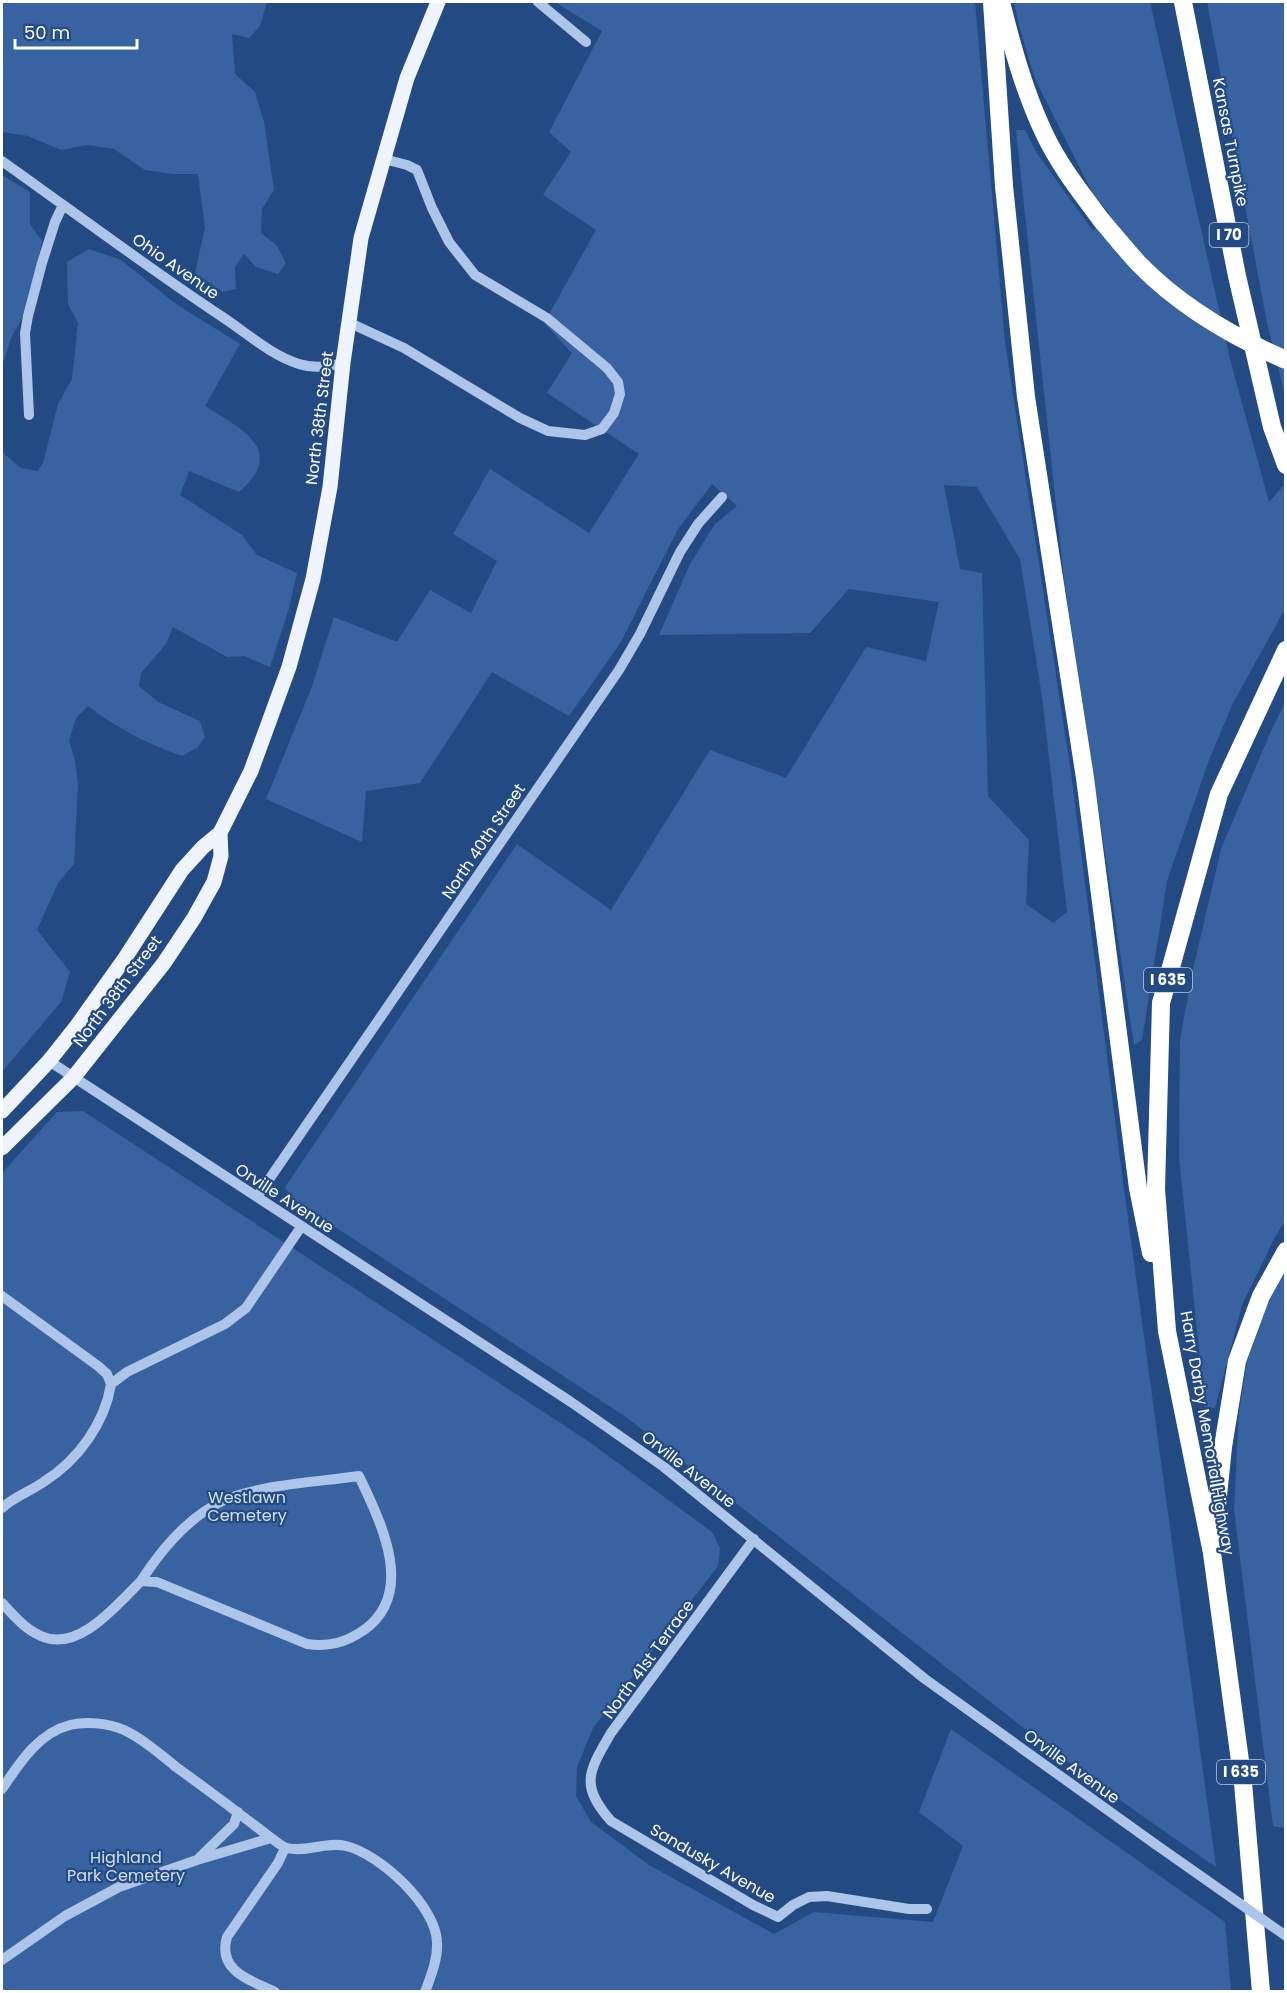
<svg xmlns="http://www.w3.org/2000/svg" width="1287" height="1993" font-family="Poppins,sans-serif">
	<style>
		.green { fill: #3863a0; fill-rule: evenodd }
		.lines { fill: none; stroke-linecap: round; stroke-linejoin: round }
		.minor { stroke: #acc5e8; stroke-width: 10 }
		.major { stroke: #eff4fe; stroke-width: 15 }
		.highway { stroke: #fff; stroke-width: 18 }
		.minor-bridge { stroke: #acc5e8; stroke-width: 10 }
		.highway-bridge { stroke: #fff; stroke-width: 18 }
		.labels { text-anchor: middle; stroke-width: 4.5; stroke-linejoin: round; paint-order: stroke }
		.shield { fill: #244a84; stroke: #bdc9da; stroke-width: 1.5 }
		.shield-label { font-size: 15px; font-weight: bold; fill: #fff }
		.street-label { font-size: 16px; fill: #fff; stroke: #244a84 }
		.park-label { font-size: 16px; fill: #d0e0f6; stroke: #244a84 }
	</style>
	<rect width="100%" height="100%" fill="#244a84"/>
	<path class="green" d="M 2,2 L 267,2 L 260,26 L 249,38 L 232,34 L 235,74 L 255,92 L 264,122 L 274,190 L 262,209 L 261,233 L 277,246 L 286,263 L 278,274 L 256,267 L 244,254 L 235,267 L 236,289 L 223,292 L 195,273 L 205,228 L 198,174 L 173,174 L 145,170 L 114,149 L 87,145 L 61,150 L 28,136 L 2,132 Z
		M 555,2 L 975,2 L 1005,342 L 1071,773 L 1121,1167 L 1216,1867 L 1138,1813 L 1043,1743 L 626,1417 L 292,1199 L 285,1187 L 517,844 L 611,910 L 710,750 L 786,778 L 866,647 L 926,661 L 939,602 L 849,589 L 810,633 L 659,635 L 690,564 L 715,524 L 737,506 L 712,484 L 678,529 L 621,642 L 569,716 L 492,672 L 420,783 L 366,791 L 362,842 L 266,799 L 311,689 L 334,617 L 397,642 L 430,590 L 471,613 L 497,561 L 453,534 L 490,469 L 589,533 L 639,454 L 547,393 L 572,353 L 544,323 L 596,230 L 543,195 L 571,152 L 549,132 L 602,31 ZM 944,485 L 977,487 L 1020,559 L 1042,697 L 1067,912 L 1053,923 L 1026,904 L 1029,840 L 988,796 L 982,573 L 960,569 Z
		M 1014,2 L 1150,2 L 1231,363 L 1269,502 L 1285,484 L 1285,609 L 1233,703 L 1209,760 L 1167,881 L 1142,1040 L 1134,1045 L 1064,580 L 1016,130 L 1025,130 L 1036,152 L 1093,231 L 1109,213 L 1094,196 L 1035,79 L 1019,26 Z
		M 1207,2 L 1285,2 L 1285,396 L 1266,318 Z
		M 2,175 L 30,192 L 30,224 L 42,241 L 28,308 L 11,338 L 2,367 Z
		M 89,249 L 121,260 L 176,304 L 240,344 L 205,406 C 240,428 288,450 239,492 L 189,471 L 180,495 L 242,535 L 257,555 L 297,573 L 289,608 L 270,667 L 244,656 L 227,657 L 173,627 L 166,644 L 141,673 L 139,686 L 158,702 L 200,721 L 205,737 L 197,748 L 182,756 C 147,744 117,728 88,706 L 76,718 L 69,741 L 75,761 L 78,784 L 74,864 L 58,883 L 37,930 L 70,972 L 61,1002 L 2,1072 L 2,452 L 21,468 L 38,471 L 43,463 L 58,404 L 72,379 L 78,323 L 68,304 L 67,262 Z
		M 1285,703 L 1285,1221 L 1275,1237 L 1242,1305 L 1215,1408 L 1205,1407 L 1179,1157 L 1180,1040 L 1192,974 L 1221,849 L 1271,731 Z
		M 83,1111 L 588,1441 L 712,1532 L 720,1548 L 718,1566 L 593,1728 L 577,1767 L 576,1796 L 591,1822 L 649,1865 L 774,1934 L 814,1912 L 933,1922 L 963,1846 L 919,1812 L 951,1729 L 1225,1922 L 1231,1991 L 2,1991 L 2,1173 L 57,1112 Z
		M 1285,1266 L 1285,1828 L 1273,1826 L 1234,1509 L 1239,1412 L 1247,1362 L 1269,1297 Z"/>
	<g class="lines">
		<path class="minor" d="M 538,2 L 586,42
			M 2,161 C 75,213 147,267 221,316 C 247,333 269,354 299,364 C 314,369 328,367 343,363
			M 350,323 L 404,348 L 520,418 L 548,431 L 585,435 L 602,429 L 614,413 L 620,394 L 618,382 L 607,368 L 547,318 L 475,275 L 449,242 L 432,208 L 417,170 L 407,165 L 384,159
			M 29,415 L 25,333 L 28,316 L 42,263 L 55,222 L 63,205
			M 49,1061 L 571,1402 L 664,1467 L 925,1679 L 1155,1844
			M 257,1197 L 619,670 L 640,634 L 680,552 L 698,524 L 722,497
			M 2,1296 L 98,1366 L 107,1374 L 111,1384 L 127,1372 L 225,1324 L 246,1308 L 301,1227
			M 359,1476 C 380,1521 417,1592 364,1630 C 345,1643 329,1647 307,1644 L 157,1582 L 141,1581 C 161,1550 191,1514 227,1499 C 267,1484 317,1482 359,1476 Z
			M 2,1508 C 14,1497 31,1491 45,1481 C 78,1460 105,1423 111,1384
			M 754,1539 L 611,1733 C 589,1771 579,1785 611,1821 L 753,1905 L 778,1917 L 793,1905 L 809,1897 L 827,1896 L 909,1909 L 927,1909
			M 2,1603 C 13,1615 25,1629 41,1636 C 78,1653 117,1605 141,1581
			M 2,1789 C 19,1764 38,1733 70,1725 C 86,1721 108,1723 124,1730 C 143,1739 160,1754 176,1767 C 208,1790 240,1814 271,1838
			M 198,1859 L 234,1824 L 238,1812
			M 2,1960 L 65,1916 L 119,1887 L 197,1860 L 271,1838 C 276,1841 281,1846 287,1848 C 306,1853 327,1841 346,1846 C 380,1854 436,1906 437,1942 C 438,1959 431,1976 425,1992
			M 275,1992 C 250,1980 217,1971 227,1937 L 278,1863 L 285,1848"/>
		<path class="major" d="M 2,1111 L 49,1061 L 76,1027 L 125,958 L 182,870 L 203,847 L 220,833 L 251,771 L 289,667 L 313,579 L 330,487 L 343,363 L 361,238 L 407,78 L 438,2
			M 2,1148 L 73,1078 L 164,963 L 194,918 L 214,882 L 221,856 L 220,833"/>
		<path class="highway" d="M 992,2 L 1004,186 L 1026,397 L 1085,778 L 1138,1188 L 1151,1253
			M 1001,2 C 1012,46 1024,91 1044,133 C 1059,165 1081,193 1102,221
			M 1183,2 L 1237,276 L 1272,427 L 1286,465
			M 1214,1534 L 1223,1447 L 1237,1361 L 1261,1296 L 1286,1251
			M 1261,1992 L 1243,1783 L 1212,1553 L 1167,1331 L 1156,1189 L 1161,1003 L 1219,794 L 1286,650"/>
		<path class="minor-bridge" d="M 1155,1844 L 1286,1936"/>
		<path class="highway-bridge" d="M 1102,221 C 1114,235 1126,250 1139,264 C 1179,305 1233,337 1286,360"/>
	</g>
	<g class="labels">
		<g class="shield">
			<rect x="1209.5" y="223" width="39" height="24" rx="4.5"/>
			<rect x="1144" y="968" width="48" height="24" rx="4.5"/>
			<rect x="1217" y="1760" width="48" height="24" rx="4.5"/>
		</g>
		<g class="shield-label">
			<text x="1229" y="240">I 70</text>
			<text x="1168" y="985">I 635</text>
			<text x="1241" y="1777">I 635</text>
		</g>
		<g class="street-label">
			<text transform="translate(1231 142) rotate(79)" y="6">Kansas Turnpike</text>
			<text transform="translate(176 266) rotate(35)" y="6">Ohio Avenue</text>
			<text transform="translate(319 418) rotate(-83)" y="6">North 38th Street</text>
			<text transform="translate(483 841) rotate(-56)" y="6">North 40th Street</text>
			<text transform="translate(117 991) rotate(-53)" y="6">North 38th Street</text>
			<text transform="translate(285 1198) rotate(33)" y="6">Orville Avenue</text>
			<text transform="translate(1208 1433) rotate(80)" y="6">Harry Darby Memorial Highway</text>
			<text transform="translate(689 1469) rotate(38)" y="6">Orville Avenue</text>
			<text transform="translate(648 1659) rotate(-54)" y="6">North 41st Terrace</text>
			<text transform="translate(1072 1766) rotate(36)" y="6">Orville Avenue</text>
			<text transform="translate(713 1863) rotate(30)" y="6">Sandusky Avenue</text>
		</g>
		<g class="park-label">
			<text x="247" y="1503">Westlawn<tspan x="247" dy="18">Cemetery</tspan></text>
			<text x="126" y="1863">Highland<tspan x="126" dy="18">Park Cemetery</tspan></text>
		</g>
	</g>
	<rect width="1287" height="1993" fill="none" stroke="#ffffff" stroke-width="6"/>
	<path d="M15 39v9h122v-9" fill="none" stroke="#ffffff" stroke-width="3"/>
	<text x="24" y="39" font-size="18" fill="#ffffff" stroke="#244a84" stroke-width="4.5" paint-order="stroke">50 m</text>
</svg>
